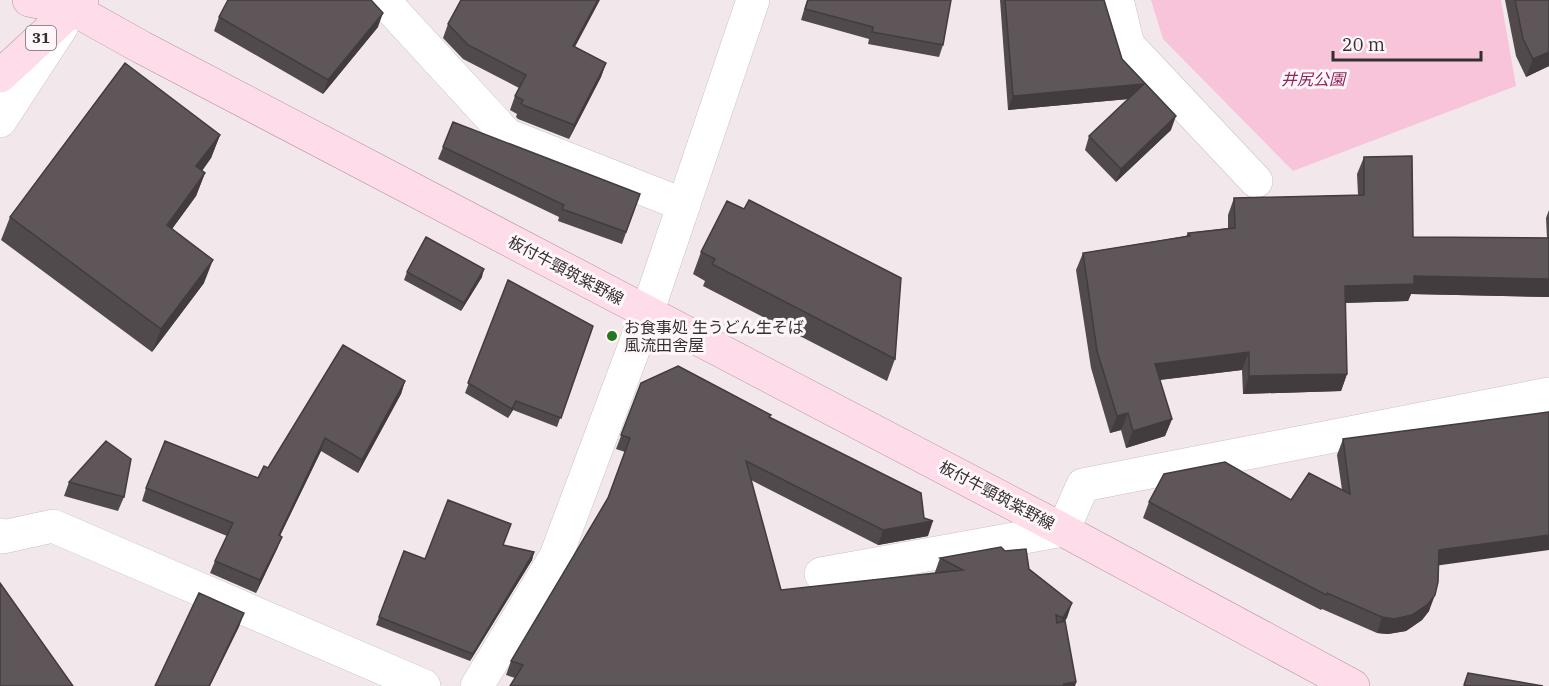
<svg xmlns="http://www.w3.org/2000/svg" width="1549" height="686" font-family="'IBM Plex Serif','Noto Sans JP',serif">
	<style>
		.green { fill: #f8c4d9 }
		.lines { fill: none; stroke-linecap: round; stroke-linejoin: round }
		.minor-casing { stroke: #cac1c4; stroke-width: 34 }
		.major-casing { stroke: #b890a0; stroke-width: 34 }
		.minor { stroke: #fff; stroke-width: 33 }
		.major { stroke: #ffdcea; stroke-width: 33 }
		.wall { fill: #514a4d }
		.shaded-wall { fill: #423c3e }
		.building { fill: #5e5659; stroke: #423c3e; stroke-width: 1.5 }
		.poi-dot { fill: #237721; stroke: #fff6f9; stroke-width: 2 }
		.labels { text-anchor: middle; stroke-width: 6; stroke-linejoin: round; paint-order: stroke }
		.shield { fill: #fff6f9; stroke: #706b6c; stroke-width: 1.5 }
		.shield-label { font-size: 15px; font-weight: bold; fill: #332f30 }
		.park-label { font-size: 16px; font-style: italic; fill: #90225d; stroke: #fff6f9 }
		.street-label { font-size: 16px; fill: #332f30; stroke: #fff6f9 }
		.poi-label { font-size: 16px; fill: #332f30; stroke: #fff6f9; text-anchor: start }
	</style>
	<rect width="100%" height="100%" fill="#f2e8ec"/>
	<path class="green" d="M 1151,0 L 1501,0 L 1516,86 L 1293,171 L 1163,39 Z"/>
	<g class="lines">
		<g class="minor-casing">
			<path id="minor" d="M 383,0 L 507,135 L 684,205
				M 1117,0 L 1128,45 L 1256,181
				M 0,121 L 62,26
				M 0,535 L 3,537 L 53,526 L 424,686
				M 821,574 L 1063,530 L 1083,485 L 1549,394
				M 477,686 L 556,556 L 647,313 L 753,0"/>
		</g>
		<g class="major-casing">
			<path id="major" d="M 29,0 L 73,9 L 141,47 L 1063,530 L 1353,686
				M 0,76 L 82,0"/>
		</g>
		<use href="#minor" class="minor"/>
		<use href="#major" class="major"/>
	</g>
	<path class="wall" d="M 807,0 L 951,0 L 943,45 L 939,57 L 868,44 L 869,39 L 801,20 Z
		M 1000,0 L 1104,0 L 1122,59 L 1171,130 L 1116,182 L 1085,150 L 1089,136 L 1129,99 L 1008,110 Z
		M 1505,0 L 1549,0 L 1549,66 L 1526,77 L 1516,56 Z
		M 219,17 L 378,27 L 323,94 L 214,31 Z
		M 448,24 L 575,47 L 606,63 L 601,77 L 569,139 L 518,119 L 516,117 L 517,114 L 510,110 L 515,96 L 519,88 L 463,59 L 443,38 Z
		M 220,135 L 211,158 L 202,171 L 205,173 L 196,196 L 172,229 L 204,283 L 152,352 L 1,240 L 10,217 Z
		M 443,147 L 640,194 L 622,244 L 558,221 L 559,217 L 438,159 Z
		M 1364,157 L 1413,237 L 1547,238 L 1546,218 L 1549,210 L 1549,297 L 1411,294 L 1408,301 L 1345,303 L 1347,374 L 1341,391 L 1243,394 L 1242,370 L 1160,380 L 1172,419 L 1165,436 L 1126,448 L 1121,430 L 1110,433 L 1091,368 L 1076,270 L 1083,253 L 1186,236 L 1188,233 L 1228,228 L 1228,215 L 1234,198 L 1358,195 L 1357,174 Z
		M 744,209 L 895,359 L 887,381 L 703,286 L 705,281 L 693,274 L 701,252 Z
		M 407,272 L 482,277 L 461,311 L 404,280 Z
		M 508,280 L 593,326 L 557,427 L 513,410 L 508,418 L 465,393 Z
		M 405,381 L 401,394 L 358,473 L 321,451 L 280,536 L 282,537 L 277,549 L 256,593 L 210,573 L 215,561 L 227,536 L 142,501 L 146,488 L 258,478 L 268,468 Z
		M 641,383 L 770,417 L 924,518 L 928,536 L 878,545 L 751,480 L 781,590 L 935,573 L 935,572 L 940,558 L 1029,569 L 1072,603 L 1064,621 L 1076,682 L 1075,686 L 510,686 L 515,678 L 506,675 L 511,661 L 608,498 L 625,452 L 616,449 Z
		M 1343,439 L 1439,565 L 1429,611 L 1422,620 L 1406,631 L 1388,634 L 1377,633 L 1322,609 L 1321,610 L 1143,518 L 1149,502 L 1291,500 L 1342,490 L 1337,455 Z
		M 69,482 L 124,497 L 118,511 L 64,496 Z
		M 503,545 L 534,552 L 532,560 L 470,661 L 376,625 L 404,551 L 425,559 Z"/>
	<path class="shaded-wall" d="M 598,0 L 600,0 L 568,60 L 573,46 Z
		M 383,13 L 378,27 L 323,94 L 328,80 Z
		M 1549,52 L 1549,66 L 1526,77 L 1533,59 Z
		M 606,63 L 601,77 L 569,139 L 574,125 Z
		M 1144,84 L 1139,98 L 1008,110 L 1013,96 Z
		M 1176,116 L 1171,130 L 1116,182 L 1121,169 Z
		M 220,135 L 211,158 L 188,190 L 196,166 Z
		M 205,173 L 196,196 L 158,248 L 167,225 Z
		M 213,260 L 204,283 L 152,352 L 161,329 Z
		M 484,269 L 482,277 L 461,311 L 464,303 Z
		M 1414,276 L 1549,279 L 1549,297 L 1411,294 L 1408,301 L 1339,303 L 1345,286 Z
		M 1249,352 L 1242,370 L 1149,381 L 1155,364 Z
		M 1347,374 L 1341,391 L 1243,394 L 1249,376 Z
		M 405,381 L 401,394 L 358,473 L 362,460 Z
		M 516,401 L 513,410 L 508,418 L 512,409 Z
		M 1128,413 L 1121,430 L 1110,433 L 1117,416 Z
		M 1172,419 L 1165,436 L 1126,448 L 1133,431 Z
		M 325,438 L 321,451 L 274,548 L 279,535 Z
		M 933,521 L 928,536 L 878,545 L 883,530 Z
		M 1549,535 L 1549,550 L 1434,566 L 1439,550 Z
		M 282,537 L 277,549 L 256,593 L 260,580 Z
		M 534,552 L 532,560 L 470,661 L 473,654 Z
		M 1435,595 L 1429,611 L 1422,620 L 1406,631 L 1388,634 L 1377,633 L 1382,617 Z
		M 1072,603 L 1067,618 L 1057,632 L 1063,618 Z
		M 244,613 L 239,627 L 210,686 L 209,686 Z
		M 1076,682 L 1075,686 L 1063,686 L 1064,684 Z"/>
	<path class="building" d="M 228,0 L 371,0 L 383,13 L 328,80 L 219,17 Z
		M 461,0 L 598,0 L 573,46 L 606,63 L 574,125 L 523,105 L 521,103 L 523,100 L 515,96 L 526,75 L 468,45 L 448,24 Z
		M 808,0 L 951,0 L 943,45 L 872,32 L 873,27 L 805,9 Z
		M 1005,0 L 1104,0 L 1122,59 L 1176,116 L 1121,169 L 1089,136 L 1144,84 L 1013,96 Z
		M 1515,0 L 1549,0 L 1549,52 L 1533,59 L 1523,39 Z
		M 125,63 L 220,135 L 196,166 L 205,173 L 167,225 L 213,260 L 161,329 L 10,217 Z
		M 453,122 L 640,194 L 626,232 L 562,209 L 564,205 L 443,147 Z
		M 1412,156 L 1413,237 L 1549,238 L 1549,279 L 1414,276 L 1414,284 L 1345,286 L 1347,374 L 1249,376 L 1249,352 L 1155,364 L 1172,419 L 1133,431 L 1128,413 L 1117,416 L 1097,351 L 1083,253 L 1190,236 L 1188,233 L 1235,228 L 1234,198 L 1364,195 L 1364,157 Z
		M 749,200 L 901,278 L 895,359 L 712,264 L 715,259 L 701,252 L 727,201 L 744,209 Z
		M 426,237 L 484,269 L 464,303 L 407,272 Z
		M 508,280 L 593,326 L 561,418 L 516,401 L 512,409 L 468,383 Z
		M 343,345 L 405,381 L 362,460 L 325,438 L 279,535 L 282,537 L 260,580 L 215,561 L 233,523 L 146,488 L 165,441 L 258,478 L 264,466 L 268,468 Z
		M 678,366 L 771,415 L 769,417 L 921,493 L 924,518 L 933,521 L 883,530 L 746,461 L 781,590 L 963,570 L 940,558 L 1001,547 L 1005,551 L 1026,549 L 1029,569 L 1072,603 L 1063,618 L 1056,615 L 1057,623 L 1065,621 L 1076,682 L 1064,684 L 1064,686 L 510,686 L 523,665 L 511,661 L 608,498 L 630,438 L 621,435 L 641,383 Z
		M 1549,412 L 1549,535 L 1439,550 L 1438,582 L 1435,595 L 1428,604 L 1412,615 L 1394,619 L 1382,617 L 1327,593 L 1326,595 L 1149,502 L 1164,474 L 1225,462 L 1291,500 L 1309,473 L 1350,494 L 1343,439 Z
		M 106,441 L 131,459 L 124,497 L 69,482 Z
		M 448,500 L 511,524 L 503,545 L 534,552 L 473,654 L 379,617 L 404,551 L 425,559 Z
		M 0,583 L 73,686 L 0,686 Z
		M 199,593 L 244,613 L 209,686 L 155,686 Z
		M 1468,673 L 1543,686 L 1467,686 L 1464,685 Z"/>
	<circle class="poi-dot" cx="612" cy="336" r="6"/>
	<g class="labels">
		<rect class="shield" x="26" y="26" width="30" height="24" rx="4.5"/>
		<g class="shield-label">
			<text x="41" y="43">31</text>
		</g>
		<g class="park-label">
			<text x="1313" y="85">井尻公園</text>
		</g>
		<g class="street-label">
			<text transform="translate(566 270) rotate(28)" y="6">板付牛頸筑紫野線</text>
			<text transform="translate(997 495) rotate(28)" y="6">板付牛頸筑紫野線</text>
		</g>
		<g class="poi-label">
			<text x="624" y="333">お食事処 生うどん生そば<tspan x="624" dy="18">風流田舎屋</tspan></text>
		</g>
	</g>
	<path d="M1333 51v9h148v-9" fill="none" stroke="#332f30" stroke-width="3"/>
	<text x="1342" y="51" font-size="18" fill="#332f30" stroke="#fff6f9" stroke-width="4.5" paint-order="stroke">20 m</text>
</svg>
